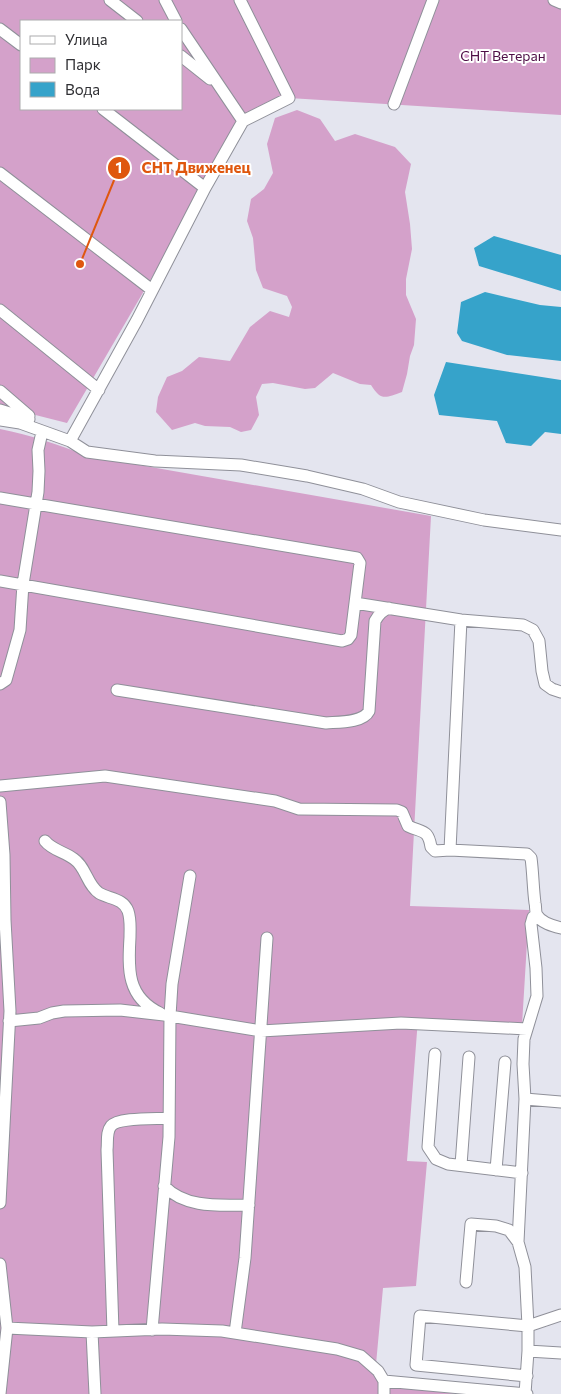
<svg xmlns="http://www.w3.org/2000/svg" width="561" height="1394" font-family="Commissioner,sans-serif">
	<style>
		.green { fill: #d4a1ca; fill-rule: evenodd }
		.water { fill: #36a3ca }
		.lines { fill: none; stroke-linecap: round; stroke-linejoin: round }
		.minor-casing { stroke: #8f9099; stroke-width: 13 }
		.minor { stroke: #fff; stroke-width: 11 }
		.labels { text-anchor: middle; stroke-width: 4; stroke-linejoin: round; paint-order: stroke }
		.park-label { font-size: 14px; fill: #4e0f46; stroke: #fff }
		.leader { fill: none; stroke: #df570e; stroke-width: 2 }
		.callout-dot { fill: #df570e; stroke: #fff; stroke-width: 2 }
		.mark-label { font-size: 15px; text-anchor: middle; font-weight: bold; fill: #fff }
		.callout-label { font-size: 15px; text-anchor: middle; font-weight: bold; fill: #df570e; stroke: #fff; stroke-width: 4; stroke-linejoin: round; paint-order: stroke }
	</style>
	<rect width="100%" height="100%" fill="#e4e5ef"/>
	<path class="green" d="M 0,0 L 561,0 L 561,115 L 289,98 L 243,121 L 67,423 L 0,406 ZM 21,21 L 181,21 L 181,109 L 21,109 Z
		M 297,110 L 320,119 L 335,141 L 355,134 L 395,147 L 411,164 L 405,192 L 410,224 L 412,249 L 406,279 L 406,295 L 416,319 L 414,345 L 410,356 L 407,374 L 402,392 C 385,398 381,401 371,385 L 360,384 L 333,373 L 315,388 L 305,389 L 273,383 L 262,384 L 256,397 L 259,415 L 251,430 L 241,432 L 230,427 L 205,426 L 195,423 L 172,430 L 156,412 L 158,397 L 167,377 L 182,371 L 199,357 L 230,361 L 250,327 L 270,311 L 289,317 L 292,307 L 287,296 L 263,288 L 256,270 L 253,238 L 247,221 L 251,199 L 264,189 L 273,173 L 267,144 L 275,118 Z
		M 0,429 C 31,435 59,445 88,456 L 431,516 L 410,906 L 529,910 L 522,1025 L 418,1019 L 407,1161 L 427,1162 L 416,1286 L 383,1288 L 375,1375 L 397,1387 L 457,1394 L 0,1394 Z"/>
	<path class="water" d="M 494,236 L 561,255 L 561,291 L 479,266 L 474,248 Z
		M 485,292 L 540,305 L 561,307 L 561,361 L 507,355 L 462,341 L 457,333 L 461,302 Z
		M 446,362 L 561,380 L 561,434 L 545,432 L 531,446 L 506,443 L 497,421 L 439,415 L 434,395 Z"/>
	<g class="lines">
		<g class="minor-casing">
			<path id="minor" d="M 110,0 L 137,21
				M 165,0 L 176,21
				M 554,0 L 561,3
				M 0,29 L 21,45
				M 181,29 L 243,121
				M 181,56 L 210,79
				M 394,104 L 433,0
				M 103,109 L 205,188
				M 0,173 L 152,290
				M 0,310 L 99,390
				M 0,391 L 29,416
				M 0,410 L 29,419
				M 0,420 L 20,423 L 70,441 L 87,452 L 155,461 L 241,465 L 307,476 L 363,489 L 399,502 L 484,520 L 561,530
				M 70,441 L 137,320 L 205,188 L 243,121 L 289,98 L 240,0
				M 0,498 L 357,558 L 360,563 L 351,635 L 348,639 L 342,641 L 0,581
				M 355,603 L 461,620 L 523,625 L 533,630 L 539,641 L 542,671 L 545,684 L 552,689 L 561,692
				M 461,620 L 450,850 L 527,854 L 531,858 C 533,872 533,888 535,903 C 536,906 535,912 537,915 C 541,923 553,926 561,928
				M 0,684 L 6,680 L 20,630 L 23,584 L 38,492 L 39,471 L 38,450 L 42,432
				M 117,690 L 326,723 C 338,722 363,723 369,711 L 375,621 C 379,614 382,611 389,608
				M 0,786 L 105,776 L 275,801 L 299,809 L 397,810 L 402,812 L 408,826 C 423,833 428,829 431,847 L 435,851 L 450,850
				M 0,802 L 4,855 L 5,920 L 10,1011 L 0,1203
				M 45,841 C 52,850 65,852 74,859 C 86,867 87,885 99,893 C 109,899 123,898 128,911 C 131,920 130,928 130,937 C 128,970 127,997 160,1013
				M 9,1021 L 39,1018 L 52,1013 L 64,1011 L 120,1010 L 164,1015 L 261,1031 L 401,1023 L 527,1029
				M 435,1054 L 428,1147 L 436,1159 L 448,1164 L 522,1173
				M 525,1099 L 561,1102
				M 461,1165 L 469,1057
				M 496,1170 L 505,1062
				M 164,1186 C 186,1209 221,1205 249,1205
				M 518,1242 L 525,1099 L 523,1064 L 524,1039 L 537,996 L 536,968 L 531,924 L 533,917 L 537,915
				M 0,1264 L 7,1328 L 0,1394
				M 466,1282 L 471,1224 L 496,1226 L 509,1230 L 518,1242 L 525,1267 L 528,1326 L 528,1351 L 525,1394
				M 7,1328 L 92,1332 L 162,1329 L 222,1331 L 337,1349 L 361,1356 L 378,1371 L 384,1381 L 384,1394
				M 152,1330 L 169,1137 L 170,1016 L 172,984 L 190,876
				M 113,1331 L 107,1150 C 108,1142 106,1132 111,1126 C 118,1117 157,1119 169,1118
				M 92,1332 L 95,1394
				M 235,1333 L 245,1258 L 267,938
				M 528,1351 L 561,1353
				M 527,1376 L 416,1365 L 420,1316 L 528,1326 L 561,1315
				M 384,1381 L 527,1394"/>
		</g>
		<use href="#minor" class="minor"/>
	</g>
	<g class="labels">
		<g class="park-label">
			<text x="503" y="61">СНТ Ветеран</text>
		</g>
	</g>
	<path class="leader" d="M80 264L119 168"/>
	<g class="callout-dot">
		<circle cx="80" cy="264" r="5"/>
		<circle cx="119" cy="168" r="12"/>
	</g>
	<g class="mark-label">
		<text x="119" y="173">1</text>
	</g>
	<g class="callout-label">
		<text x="196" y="173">СНТ Движенец</text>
	</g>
	<rect x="20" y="20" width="162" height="90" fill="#ffffff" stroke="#acacad"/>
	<rect x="30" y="36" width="25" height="8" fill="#ffffff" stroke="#acacad"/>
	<text x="65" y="45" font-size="15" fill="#2f2f33">Улица</text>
	<rect x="30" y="58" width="25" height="15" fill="#d4a1ca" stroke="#acacad"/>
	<text x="65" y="70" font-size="15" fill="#2f2f33">Парк</text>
	<rect x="30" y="82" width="25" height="15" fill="#36a3ca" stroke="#acacad"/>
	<text x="65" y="95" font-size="15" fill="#2f2f33">Вода</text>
</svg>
